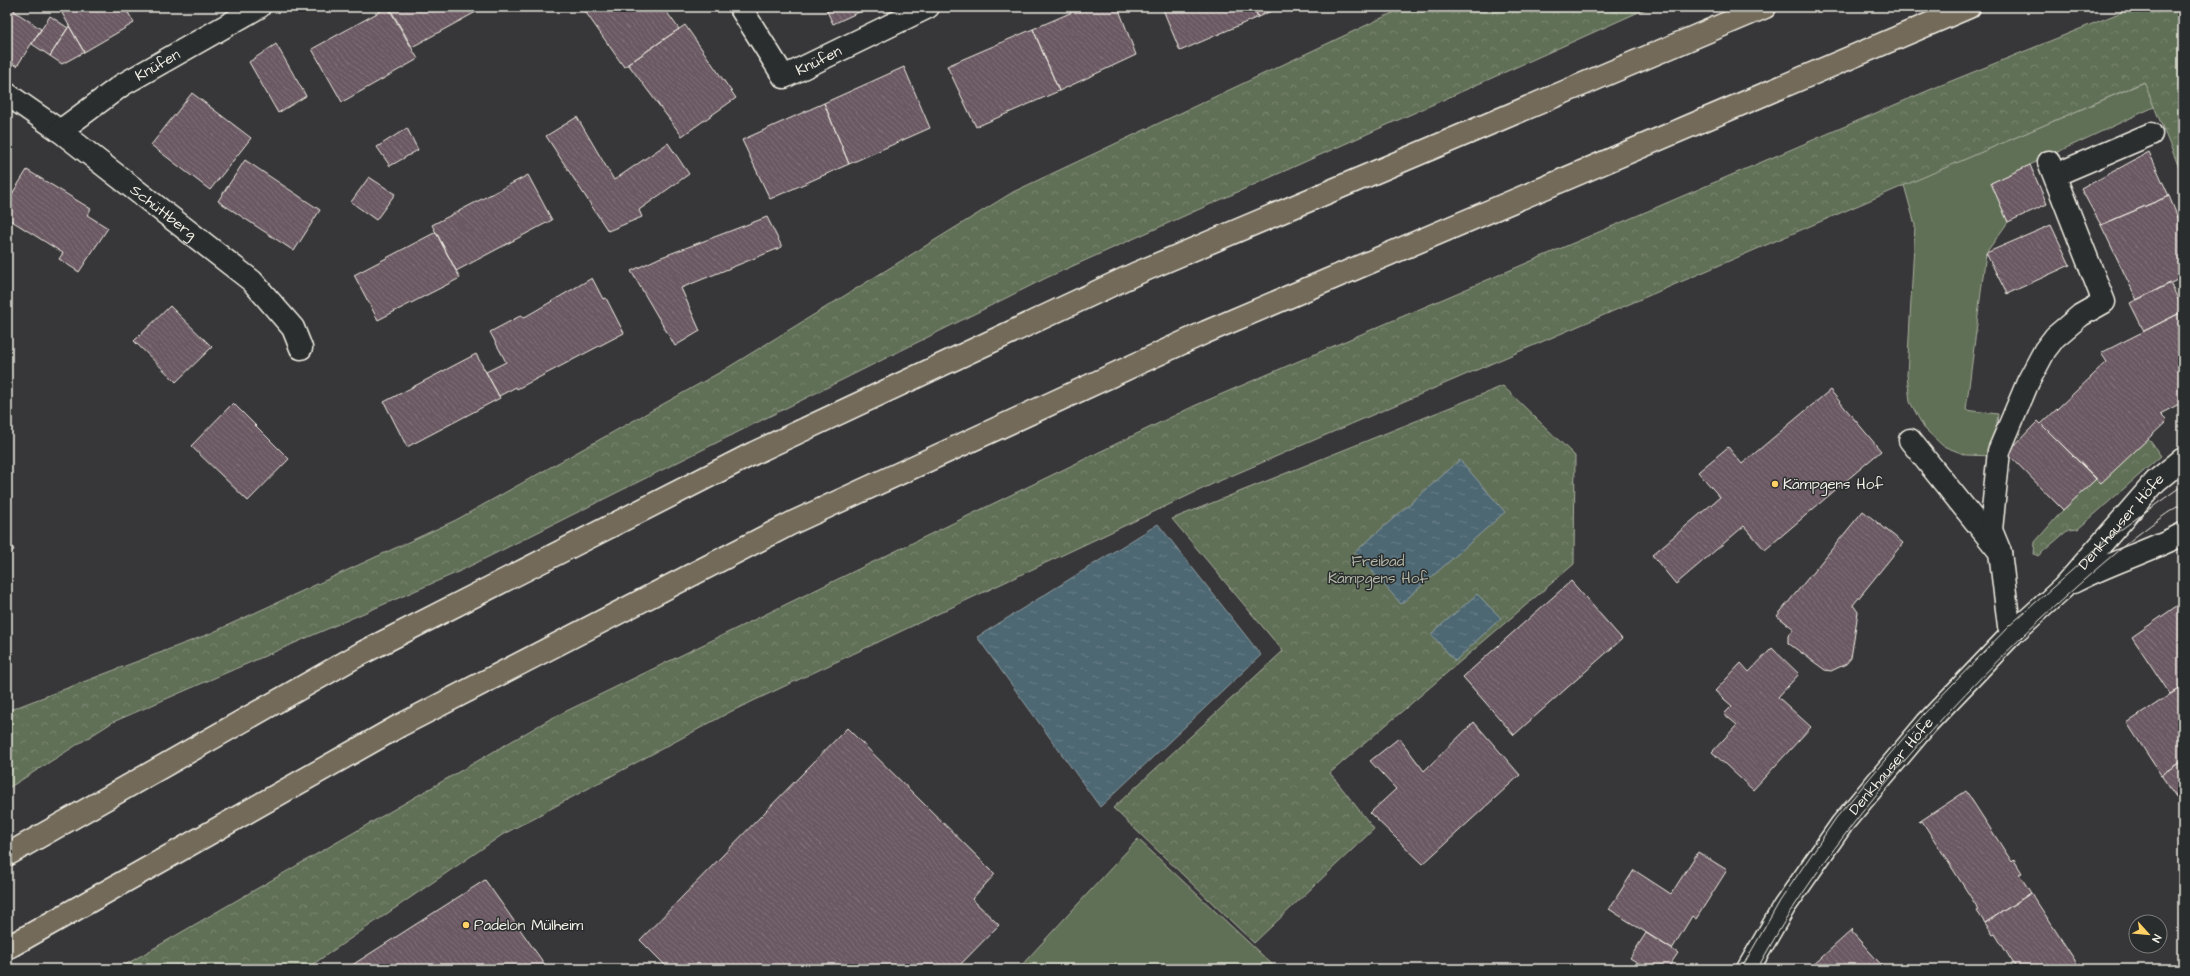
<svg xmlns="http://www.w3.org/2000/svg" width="2190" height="976" font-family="'Architects Daughter',sans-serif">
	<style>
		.grass { fill: #616f57; stroke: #aab0a0 }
		.forest { fill: url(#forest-crowns); stroke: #aab0a0 }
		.water { fill: url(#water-ripples); stroke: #909ea2 }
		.building { fill: url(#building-back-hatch); stroke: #f4f1e8 }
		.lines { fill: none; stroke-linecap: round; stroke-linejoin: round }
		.minor-casing { stroke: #f4f1e8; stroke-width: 25 }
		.highway-casing { stroke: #f4f1e8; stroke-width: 25 }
		.minor { stroke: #2a2d2e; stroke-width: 22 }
		.highway { stroke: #736b5a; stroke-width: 22 }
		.tram { stroke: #f4f1e8; stroke-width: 1 }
		.poi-dot { fill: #ffd166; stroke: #2a2d2e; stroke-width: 1.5 }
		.labels { text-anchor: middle; stroke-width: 3; stroke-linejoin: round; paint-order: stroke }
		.street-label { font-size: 15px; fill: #f4f1e8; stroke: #2a2d2e }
		.poi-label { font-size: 15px; fill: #f4f1e8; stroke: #2a2d2e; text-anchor: start }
		.park-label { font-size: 15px; fill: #b2b6a7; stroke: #2a2d2e }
	</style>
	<defs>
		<pattern id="forest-crowns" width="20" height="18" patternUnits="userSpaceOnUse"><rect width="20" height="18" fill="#616f57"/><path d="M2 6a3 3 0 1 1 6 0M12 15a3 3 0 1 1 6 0" fill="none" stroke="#78846f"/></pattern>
		<pattern id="water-ripples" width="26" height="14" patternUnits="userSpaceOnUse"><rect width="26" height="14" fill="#4e6773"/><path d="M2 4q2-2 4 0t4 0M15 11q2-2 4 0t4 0" fill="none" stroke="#687d87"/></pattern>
		<pattern id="building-back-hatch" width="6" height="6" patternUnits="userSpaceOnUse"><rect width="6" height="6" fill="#6a5962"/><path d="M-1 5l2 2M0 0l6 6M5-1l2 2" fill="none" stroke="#807178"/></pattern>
	</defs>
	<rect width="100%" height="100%" fill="#373638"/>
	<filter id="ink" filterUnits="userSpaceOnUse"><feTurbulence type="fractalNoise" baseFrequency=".025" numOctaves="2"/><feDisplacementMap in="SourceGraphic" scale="8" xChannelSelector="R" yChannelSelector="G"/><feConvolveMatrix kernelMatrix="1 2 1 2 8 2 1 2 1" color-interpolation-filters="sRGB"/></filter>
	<g filter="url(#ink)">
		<path class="grass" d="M 2145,82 L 2154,107 L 1991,183 L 2008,222 L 1986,253 L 1966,410 L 1998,414 L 1993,456 L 1966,455 L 1943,446 L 1924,428 L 1910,402 L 1907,375 L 1915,225 L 1904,185 Z
			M 1138,839 L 1277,969 L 1018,969 Z"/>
		<path class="forest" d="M 1405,7 L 1650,7 L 1046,278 L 456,573 L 113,722 L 7,789 L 7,711 L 209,634 L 456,520 L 724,370 L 1013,192 Z
			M 2134,7 L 2183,7 L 2183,177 L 2144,82 L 1217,482 L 730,712 L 502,835 L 306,969 L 118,969 L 550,719 L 1194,406 L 1934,88 Z
			M 1503,386 L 1575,456 L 1574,564 L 1330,773 L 1374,829 L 1254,943 L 1113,808 L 1283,651 L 1172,519 Z
			M 2148,438 L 2161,456 L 2078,529 L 2068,530 L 2038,556 L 2034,554 L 2035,542 L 2063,510 L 2096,479 L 2101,483 Z"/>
		<path class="water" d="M 1460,460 L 1505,512 L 1401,604 L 1355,552 Z
			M 1158,524 L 1261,655 L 1100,807 L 977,637 Z
			M 1477,594 L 1501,618 L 1455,661 L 1431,634 Z"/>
		<path class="building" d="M 7,7 L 17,7 L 14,11 L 41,29 L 17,66 L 7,60 Z
			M 72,7 L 125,7 L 134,23 L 84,52 L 62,13 Z
			M 388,7 L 418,59 L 342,102 L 312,49 Z
			M 389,7 L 485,7 L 412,47 Z
			M 582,7 L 663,7 L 679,29 L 624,67 Z
			M 825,7 L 870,7 L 833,24 Z
			M 1084,7 L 1118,7 L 1136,55 L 1059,91 L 1033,29 Z
			M 1162,7 L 1254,7 L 1258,17 L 1180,51 Z
			M 1254,7 L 1280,7 L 1258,17 Z
			M 50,16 L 68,28 L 50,56 L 32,44 Z
			M 685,25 L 736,98 L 682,136 L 628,64 Z
			M 69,26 L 84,52 L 62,64 L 50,56 Z
			M 1033,29 L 1059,91 L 976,127 L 947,66 Z
			M 276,44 L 306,96 L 278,113 L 249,62 Z
			M 904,67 L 930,128 L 849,164 L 824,103 Z
			M 192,93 L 251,138 L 210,190 L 151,145 Z
			M 824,103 L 849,164 L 770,199 L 742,140 Z
			M 577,117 L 614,180 L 668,143 L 689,174 L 639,210 L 642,217 L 608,231 L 546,136 Z
			M 407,128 L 418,150 L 390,166 L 377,147 Z
			M 2149,152 L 2169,196 L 2101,225 L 2081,189 Z
			M 245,160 L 320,210 L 294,251 L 218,201 Z
			M 2030,165 L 2047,204 L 2008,222 L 1991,183 Z
			M 27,170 L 91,209 L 87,215 L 108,228 L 79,272 L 59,259 L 63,253 L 7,218 L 7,202 Z
			M 528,175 L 552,220 L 456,271 L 432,225 Z
			M 369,177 L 395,194 L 376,220 L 351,202 Z
			M 2169,196 L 2183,230 L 2183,277 L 2137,300 L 2101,225 Z
			M 767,217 L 782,247 L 681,288 L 700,331 L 675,346 L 631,271 L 659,258 Z
			M 2051,225 L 2070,265 L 2007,294 L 1986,253 Z
			M 436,232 L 460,278 L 378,320 L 354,275 Z
			M 592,278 L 603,299 L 606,298 L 624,333 L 517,389 L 516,387 L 499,396 L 486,372 L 506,362 L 490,332 L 522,315 L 523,318 Z
			M 2170,283 L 2183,309 L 2183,319 L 2180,313 L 2144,331 L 2130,303 Z
			M 170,306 L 212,347 L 176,382 L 134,341 Z
			M 2180,313 L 2183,319 L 2183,402 L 2160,414 L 2167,421 L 2101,483 L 2041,424 L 2107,362 L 2101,353 Z
			M 476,354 L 500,398 L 407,447 L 384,402 Z
			M 1830,390 L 1881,451 L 1765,550 L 1744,526 L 1676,584 L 1652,555 L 1720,497 L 1698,472 L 1728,447 L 1742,464 Z
			M 233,403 L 289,459 L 248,501 L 191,446 Z
			M 2038,421 L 2096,479 L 2063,510 L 2007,453 Z
			M 1863,511 L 1903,543 L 1853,605 L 1858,612 L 1851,658 L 1846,664 L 1831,671 L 1825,670 L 1788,643 L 1788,636 L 1794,629 L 1777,616 Z
			M 7,537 L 14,550 L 7,554 Z
			M 1571,581 L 1622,639 L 1514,735 L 1463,677 Z
			M 2181,603 L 2183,686 L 2170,694 L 2132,637 Z
			M 1772,648 L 1799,674 L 1778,697 L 1811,727 L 1753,790 L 1712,752 L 1737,725 L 1724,714 L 1732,706 L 1715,691 L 1741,663 L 1749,672 Z
			M 2183,686 L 2183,760 L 2161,775 L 2127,723 Z
			M 1474,722 L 1520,775 L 1423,864 L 1370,813 L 1396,789 L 1370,761 L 1399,738 L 1424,771 Z
			M 847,728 L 995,874 L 972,899 L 999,925 L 956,969 L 669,969 L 640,940 Z
			M 2183,760 L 2183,807 L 2161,775 Z
			M 1966,791 L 2012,862 L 2014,860 L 2022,873 L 2019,874 L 2031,893 L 1985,923 L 1977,911 L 1979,910 L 1922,821 L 1919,822 Z
			M 1698,852 L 1727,870 L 1696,919 L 1692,916 L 1672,949 L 1609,909 L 1634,870 L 1671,894 Z
			M 485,880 L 548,969 L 346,969 Z
			M 2031,893 L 2078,965 L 2080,963 L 2084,969 L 2017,969 L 1995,934 L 1993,935 L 1985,923 Z
			M 1853,929 L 1852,932 L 1885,969 L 1813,969 L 1811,967 Z
			M 1646,933 L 1678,953 L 1667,969 L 1648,969 L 1630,958 Z"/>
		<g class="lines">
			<g class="minor-casing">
				<g id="minor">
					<path id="s1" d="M 740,7 L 784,77 L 928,7"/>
					<path id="s2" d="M 7,94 L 60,131 L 252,281 L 293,328 L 301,348"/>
					<path id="s3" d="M 60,131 L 122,85 L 259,7"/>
					<path d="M 2055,175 L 2151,134"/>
					<path d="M 1910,440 L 2000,552 L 2009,626 L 2012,634"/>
					<path d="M 2000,552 L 1991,530 L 1999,451 L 2028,382 L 2045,350 L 2055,337 L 2081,315 L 2104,302 L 2049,162"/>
					<path d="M 2073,582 C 2109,563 2147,552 2183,534"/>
					<path id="s4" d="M 1748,969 L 1784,907 L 1842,824 L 1927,723 L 2012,634 L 2063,588 L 2156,481 L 2183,459"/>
				</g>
			</g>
			<g class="highway-casing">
				<path id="highway" d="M 7,855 L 362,653 L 754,453 L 1135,274 L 1765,7
					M 7,948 L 399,726 L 794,522 L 1206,332 L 1969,7"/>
			</g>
			<use href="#minor" class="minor"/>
			<use href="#highway" class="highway"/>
			<path class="tram" d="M 1741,969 L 1780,901 L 1836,818 L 1923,715 L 2009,626 L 2105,541 L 2183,485
				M 1757,969 C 1768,950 1779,930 1791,911 C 1865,798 1957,696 2056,605 C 2095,570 2139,530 2183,503"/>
		</g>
	</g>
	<g class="poi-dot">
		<circle cx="1775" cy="484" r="4"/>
		<circle cx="466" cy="925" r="4"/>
	</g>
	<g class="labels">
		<g class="street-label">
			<text dy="5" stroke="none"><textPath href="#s1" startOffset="121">Knüfen</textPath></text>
			<text dy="5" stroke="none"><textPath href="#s3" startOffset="118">Knüfen</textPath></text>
			<text dy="5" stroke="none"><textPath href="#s2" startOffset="196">Schüttberg</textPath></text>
			<text dy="5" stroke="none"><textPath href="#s4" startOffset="585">Denkhauser Höfe</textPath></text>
			<text dy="5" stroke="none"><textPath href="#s4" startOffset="249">Denkhauser Höfe</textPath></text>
		</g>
		<g class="poi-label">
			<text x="1783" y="489">Kämpgens Hof</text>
			<text x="474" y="930">Padelon Mülheim</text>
		</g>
		<g class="park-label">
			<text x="1378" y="566">Freibad<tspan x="1378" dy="17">Kämpgens Hof</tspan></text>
		</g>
	</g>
	<rect width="2190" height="976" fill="none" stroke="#2a2d2e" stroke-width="24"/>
	<rect x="12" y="12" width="2166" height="952" fill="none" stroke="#f4f1e8" stroke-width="1.5" filter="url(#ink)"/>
	<g transform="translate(2148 934) rotate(117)"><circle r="19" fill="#2a2d2e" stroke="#7b7b78"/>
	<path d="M0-3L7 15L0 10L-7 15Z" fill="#ffd166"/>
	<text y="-6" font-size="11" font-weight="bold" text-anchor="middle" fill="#f4f1e8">N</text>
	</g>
</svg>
